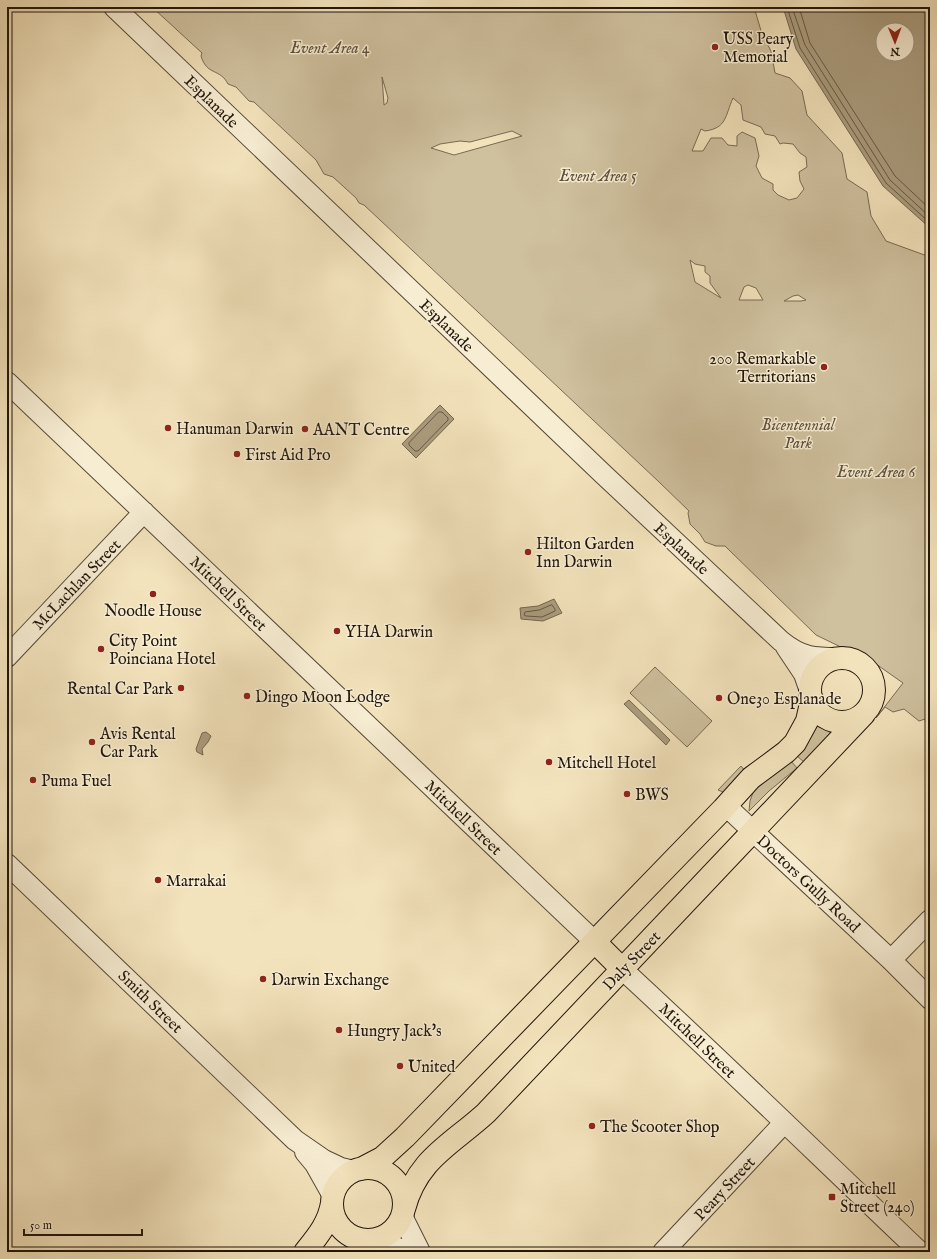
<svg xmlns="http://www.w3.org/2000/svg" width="937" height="1259" font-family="'IM FELL English',serif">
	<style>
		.green { fill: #cfc09e; stroke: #786a54; fill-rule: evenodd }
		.water { fill: #ab9d7f; stroke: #736750; fill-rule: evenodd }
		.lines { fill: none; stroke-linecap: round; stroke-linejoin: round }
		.shore { stroke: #665944; stroke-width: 1 }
		.minor-casing { stroke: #554836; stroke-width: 22 }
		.major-casing { stroke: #20150a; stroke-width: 24 }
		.minor { stroke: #f7edd3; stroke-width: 20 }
		.major { stroke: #f3e3bc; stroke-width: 22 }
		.poi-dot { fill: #8f2418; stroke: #f7edd3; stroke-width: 1.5 }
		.labels { text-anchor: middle; stroke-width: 3; stroke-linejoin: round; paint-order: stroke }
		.poi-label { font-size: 16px; fill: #20150a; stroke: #f7edd3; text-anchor: start }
		.park-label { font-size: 16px; font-style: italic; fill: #5d513e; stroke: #f7edd3 }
		.street-label { font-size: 16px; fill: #20150a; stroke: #f7edd3 }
	</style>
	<rect width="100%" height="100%" fill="#f3e3bc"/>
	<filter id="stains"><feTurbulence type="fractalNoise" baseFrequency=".005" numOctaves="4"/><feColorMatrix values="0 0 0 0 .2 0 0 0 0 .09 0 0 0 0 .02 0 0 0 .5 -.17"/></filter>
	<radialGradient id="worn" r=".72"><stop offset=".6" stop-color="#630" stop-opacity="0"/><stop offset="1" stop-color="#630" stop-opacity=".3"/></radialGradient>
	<path class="green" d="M 152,7 L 376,7 L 377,12 L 377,7 L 754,7 L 762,34 L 771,51 L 775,73 L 790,78 L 802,91 L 807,115 L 842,153 L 847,179 L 867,192 L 871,216 L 886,241 L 930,257 L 930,736 L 927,733 L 925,719 L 919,721 L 904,709 L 893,712 L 885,707 L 876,718 L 903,683 L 866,657 L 857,652 L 847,650 L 816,635 L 725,546 L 716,546 L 705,542 L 700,534 L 690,524 L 688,513 L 689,511 L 658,481 L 364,205 L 359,203 L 356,198 L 333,177 L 324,174 L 316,160 L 254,102 L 249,101 L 236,87 L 228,84 C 220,68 207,76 201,56 L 202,53 ZM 382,77 L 388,98 L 387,103 L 384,105 ZM 733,98 L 741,105 L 743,120 L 761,127 L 765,134 L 775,136 L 780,144 L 783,143 L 793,144 L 800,153 L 806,157 L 807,167 L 799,172 L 800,181 L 804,189 L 797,198 L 789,200 L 778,195 L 773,190 L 773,184 L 762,178 L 756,166 L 759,156 L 755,138 L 742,132 L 737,136 L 737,146 L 728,145 L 722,138 L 711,138 L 703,151 L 692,151 L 701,129 L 705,131 C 727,128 725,116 733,98 ZM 512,131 L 522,136 L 454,155 L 431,148 L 440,144 L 460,141 L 470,142 ZM 690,260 L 695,264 L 705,266 L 705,272 L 710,276 L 710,283 L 721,298 L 695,282 ZM 748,285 L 756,288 L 763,300 L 739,300 L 744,287 ZM 798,295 L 806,300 L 801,301 L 784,301 L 793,296 Z
		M 655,667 L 712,721 L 687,747 L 630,693 Z
		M 817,726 L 829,731 L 830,733 L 817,751 L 804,762 L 797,756 L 815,727 Z
		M 791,761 L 797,768 L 769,791 L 749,811 L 750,801 L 755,787 Z
		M 741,766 L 746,772 L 723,792 L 718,790 Z"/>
	<path class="water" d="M 783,7 L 930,7 L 930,228 L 883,186 L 796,49 ZM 883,30 L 907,30 L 907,54 L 883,54 Z
		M 440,405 L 454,419 L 416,458 L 402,444 Z
		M 554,599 L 562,613 L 543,621 L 521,619 L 520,608 L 538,606 Z
		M 629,700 L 670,740 L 666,745 L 624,704 Z
		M 206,732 L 211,736 L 208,742 L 202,749 L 203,755 L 197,752 L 196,749 L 202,733 Z"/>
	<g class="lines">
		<path class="shore" d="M 787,7 L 800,48 L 886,183 L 930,223
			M 792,7 L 805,45 L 890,180 L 930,217
			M 799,7 L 810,43 L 895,176 L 930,209
			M 439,412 L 442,412 L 448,418 L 448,420 L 418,451 L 415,451 L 409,445 L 409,443 Z
			M 552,605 L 555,609 L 555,611 L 542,617 L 526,616 L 524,615 L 525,612 L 539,610 Z"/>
		<g class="minor-casing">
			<path id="minor" d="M 114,7 L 603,474 L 781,641 C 803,659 816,658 843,658
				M 7,382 L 595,942
				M 786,647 L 804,674 L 811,694
				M 7,657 L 144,512
				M 726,806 L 891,960 L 930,999
				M 7,864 L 295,1140 L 324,1160 L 341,1168 L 354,1171
				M 891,960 L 930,920
				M 622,969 C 723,1062 821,1158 920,1252
				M 305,1152 L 315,1164 L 333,1196
				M 402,1216 L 420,1252
				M 379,1239 L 406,1252
				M 663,1252 L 784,1123"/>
		</g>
		<g class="major-casing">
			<path id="major" d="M810 690a32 32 0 1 1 64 0a32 32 0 1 1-64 0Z
				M 595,942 L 622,969
				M332 1204a36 36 0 1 1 72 0a36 36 0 1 1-72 0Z
				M 361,1169 L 382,1158 L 405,1137 L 723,809 L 751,778 L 786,752 L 795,743 L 807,721 L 812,699
				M 404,1209 C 417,1159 451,1145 486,1113 L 864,714
				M 305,1252 C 317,1237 329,1223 332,1203"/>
		</g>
		<use href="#minor" class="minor"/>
		<use href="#major" class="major"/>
	</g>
	<g class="poi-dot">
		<circle cx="715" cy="47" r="4"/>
		<circle cx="824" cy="367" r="4"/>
		<circle cx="168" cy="428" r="4"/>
		<circle cx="305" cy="429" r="4"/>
		<circle cx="237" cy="454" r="4"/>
		<circle cx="528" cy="552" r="4"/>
		<circle cx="153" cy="594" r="4"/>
		<circle cx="337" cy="631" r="4"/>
		<circle cx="101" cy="649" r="4"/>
		<circle cx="181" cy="688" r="4"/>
		<circle cx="247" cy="696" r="4"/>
		<circle cx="719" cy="698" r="4"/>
		<circle cx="92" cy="742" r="4"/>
		<circle cx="549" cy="762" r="4"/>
		<circle cx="33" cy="780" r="4"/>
		<circle cx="627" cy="794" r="4"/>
		<circle cx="158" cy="880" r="4"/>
		<circle cx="263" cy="979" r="4"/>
		<circle cx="339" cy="1030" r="4"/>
		<circle cx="400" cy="1066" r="4"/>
		<circle cx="592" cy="1126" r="4"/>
		<rect x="828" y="1193" width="8" height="8" rx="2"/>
	</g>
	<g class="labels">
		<g class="poi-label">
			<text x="723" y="44">USS Peary<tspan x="723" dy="18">Memorial</tspan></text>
			<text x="816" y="364" text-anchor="end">200 Remarkable<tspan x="816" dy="18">Territorians</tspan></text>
			<text x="176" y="434">Hanuman Darwin</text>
			<text x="313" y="435">AANT Centre</text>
			<text x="245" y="460">First Aid Pro</text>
			<text x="536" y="549">Hilton Garden<tspan x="536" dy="18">Inn Darwin</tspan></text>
			<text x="153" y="616" text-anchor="middle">Noodle House</text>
			<text x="345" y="637">YHA Darwin</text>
			<text x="109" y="646">City Point<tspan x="109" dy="18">Poinciana Hotel</tspan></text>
			<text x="173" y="694" text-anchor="end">Rental Car Park</text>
			<text x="255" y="702">Dingo Moon Lodge</text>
			<text x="727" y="704">One30 Esplanade</text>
			<text x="100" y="739">Avis Rental<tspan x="100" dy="18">Car Park</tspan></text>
			<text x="557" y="768">Mitchell Hotel</text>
			<text x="41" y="786">Puma Fuel</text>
			<text x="635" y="800">BWS</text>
			<text x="166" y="886">Marrakai</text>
			<text x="271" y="985">Darwin Exchange</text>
			<text x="347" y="1036">Hungry Jack's</text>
			<text x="408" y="1072">United</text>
			<text x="600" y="1132">The Scooter Shop</text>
			<text x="840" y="1194">Mitchell<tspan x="840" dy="18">Street (240)</tspan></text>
		</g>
		<g class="park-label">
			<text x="330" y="53">Event Area 4</text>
			<text x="598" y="181">Event Area 5</text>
			<text x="798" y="430">Bicentennial<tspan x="798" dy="18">Park</tspan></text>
			<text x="876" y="477">Event Area 6</text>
		</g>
		<g class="street-label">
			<text transform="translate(212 101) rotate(44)" y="6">Esplanade</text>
			<text transform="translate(447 325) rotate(44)" y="6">Esplanade</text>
			<text transform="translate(682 548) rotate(43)" y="6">Esplanade</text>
			<text transform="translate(76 584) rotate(-46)" y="6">McLachlan Street</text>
			<text transform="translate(229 593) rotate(44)" y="6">Mitchell Street</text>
			<text transform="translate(464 817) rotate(44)" y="6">Mitchell Street</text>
			<text transform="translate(809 883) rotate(43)" y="6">Doctors Gully Road</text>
			<text transform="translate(631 960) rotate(-46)" y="6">Daly Street</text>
			<text transform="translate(151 1001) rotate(44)" y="6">Smith Street</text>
			<text transform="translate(698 1040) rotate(44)" y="6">Mitchell Street</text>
			<text transform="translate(724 1188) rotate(-47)" y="6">Peary Street</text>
		</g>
	</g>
	<rect width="937" height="1259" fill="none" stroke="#f3e3bc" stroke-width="24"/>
	<rect x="8" y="8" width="921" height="1243" fill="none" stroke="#20150a" stroke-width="2"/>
	<rect x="12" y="12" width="913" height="1235" fill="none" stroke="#20150a"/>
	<g transform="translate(895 42) rotate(179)"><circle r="19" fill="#f7edd3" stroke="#a19783"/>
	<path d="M0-3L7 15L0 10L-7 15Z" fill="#8f2418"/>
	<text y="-6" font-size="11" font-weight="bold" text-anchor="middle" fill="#20150a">N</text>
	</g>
	<path d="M24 1229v6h118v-6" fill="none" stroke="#20150a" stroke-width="2"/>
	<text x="30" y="1229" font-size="12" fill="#20150a" stroke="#f7edd3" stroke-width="3" paint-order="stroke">50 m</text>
	<rect width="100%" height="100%" filter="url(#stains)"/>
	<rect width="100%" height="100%" fill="url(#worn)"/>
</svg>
